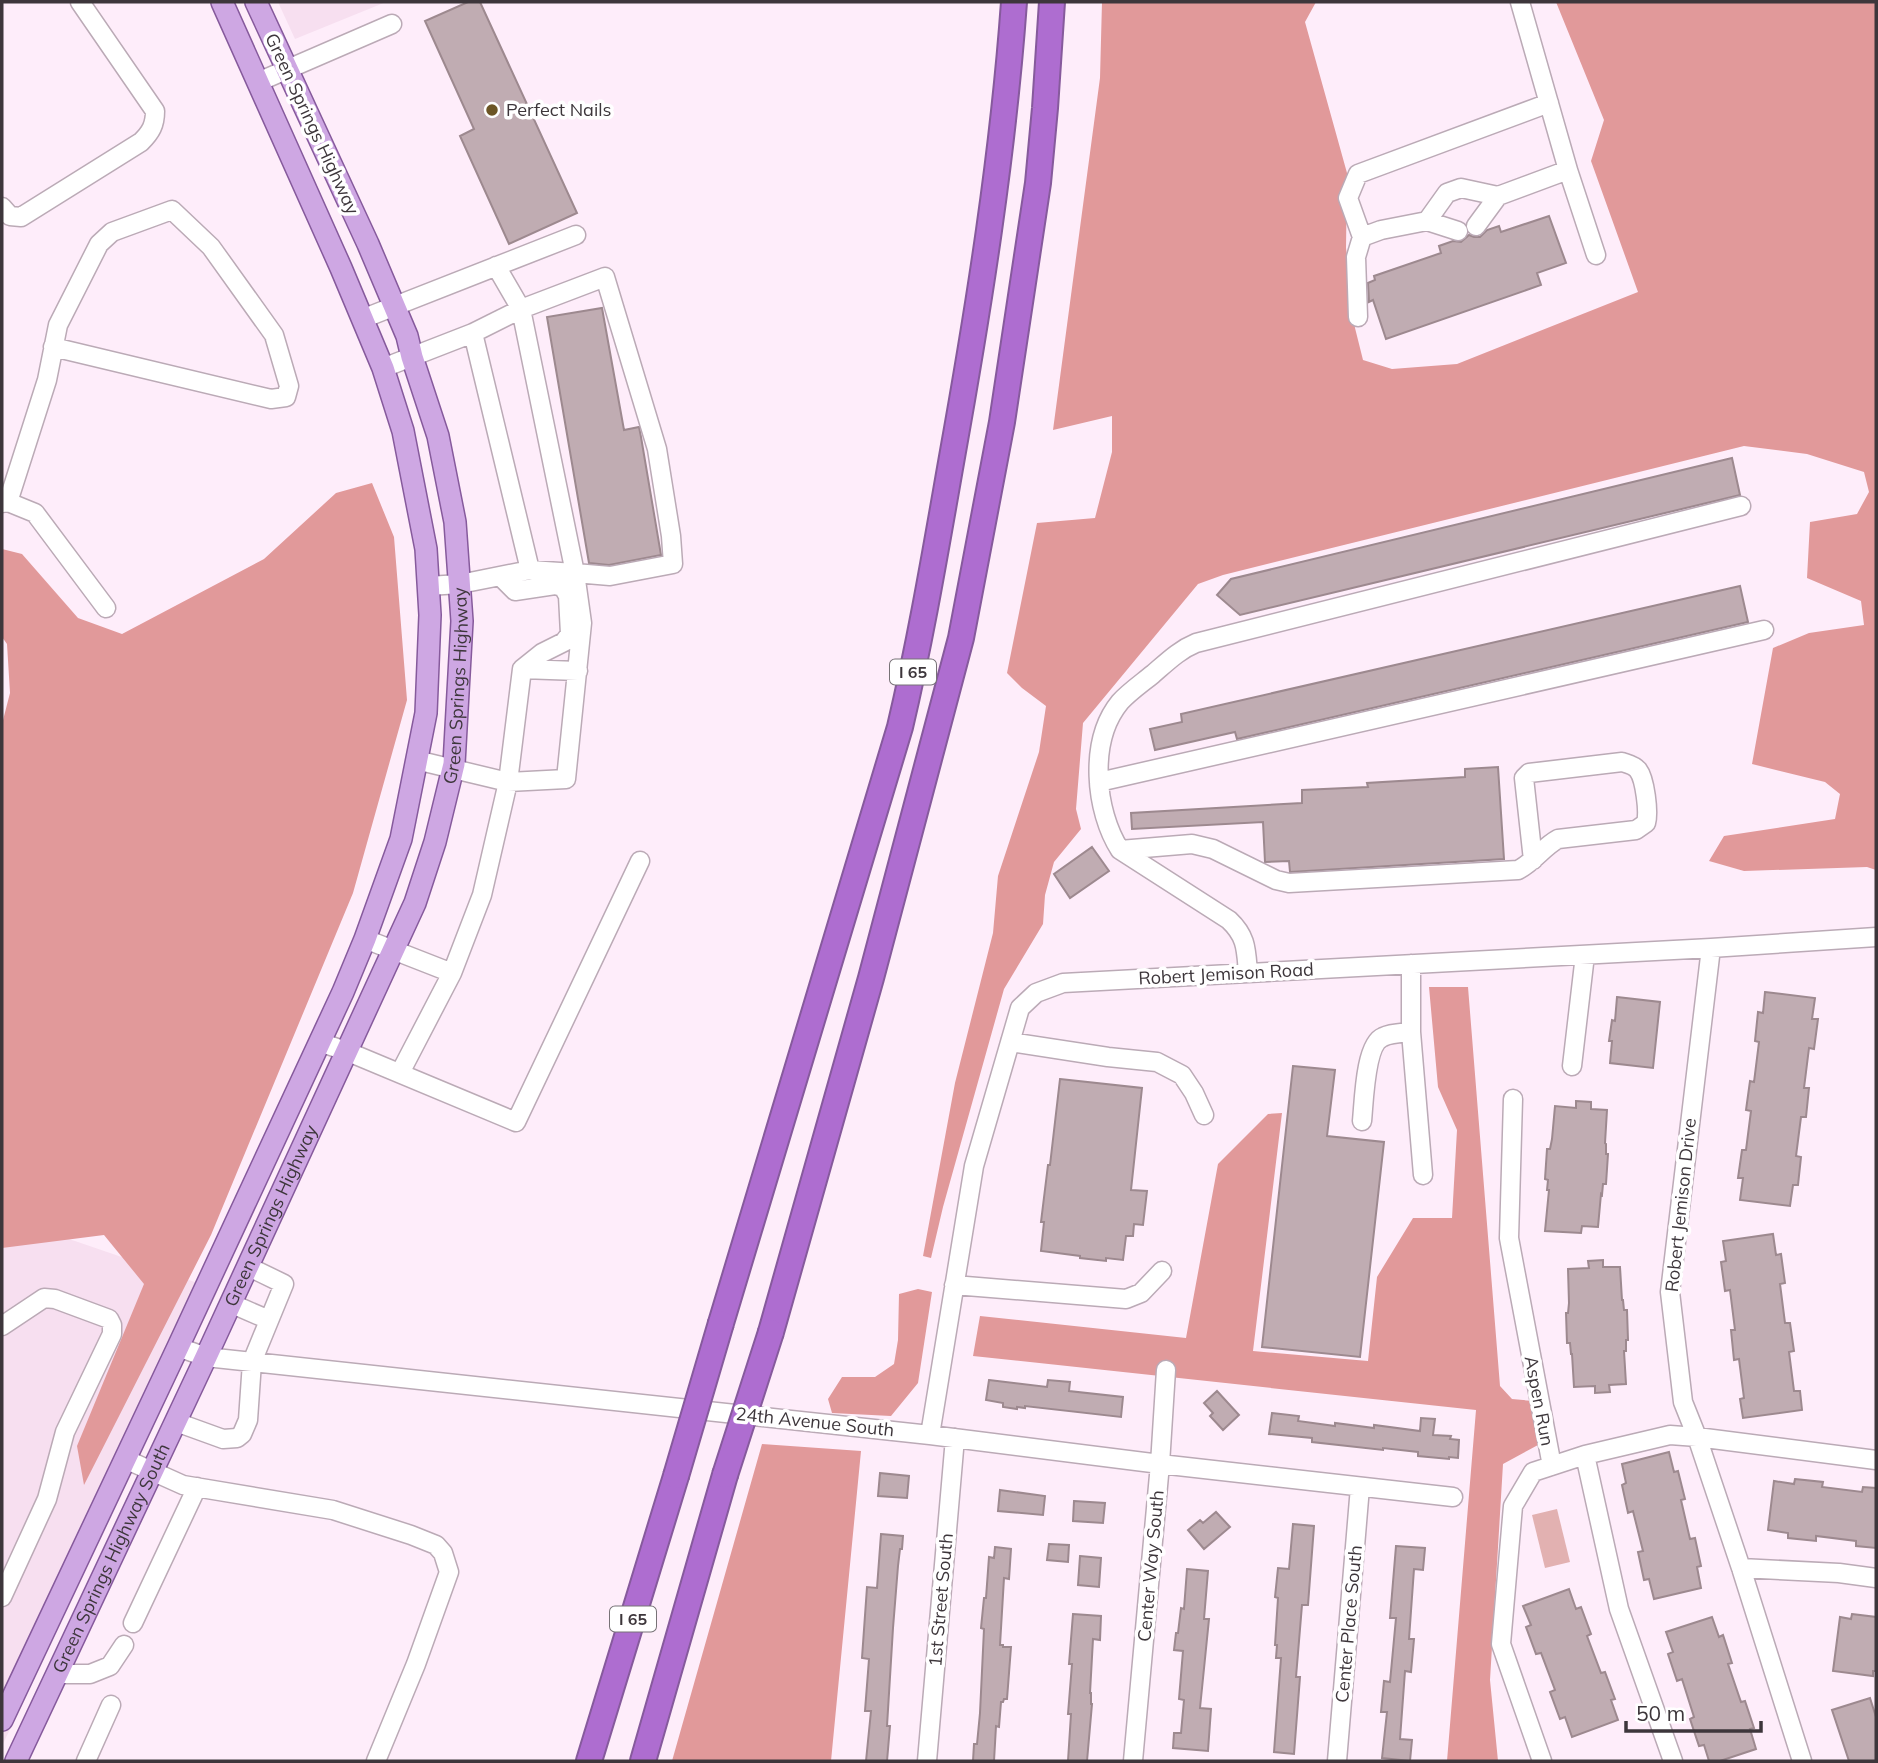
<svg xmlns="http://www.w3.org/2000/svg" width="1878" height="1763" font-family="Mulish,sans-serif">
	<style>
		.built { fill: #f7dff0 }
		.green { fill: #e2b1b1 }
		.forest { fill: #e1999a }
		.building { fill: #c0acb2; stroke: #9d898f; stroke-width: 2 }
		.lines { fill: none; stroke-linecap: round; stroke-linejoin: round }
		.minor-casing { stroke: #bbaab6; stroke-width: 21 }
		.major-casing { stroke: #865a9c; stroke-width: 24 }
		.highway-casing { stroke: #865a9c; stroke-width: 28 }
		.minor { stroke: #fff; stroke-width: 18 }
		.major { stroke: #cea7e3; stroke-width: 21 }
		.highway { stroke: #ae6dd0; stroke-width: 24 }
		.highway-bridge-casing { stroke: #865a9c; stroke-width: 28; stroke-linecap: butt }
		.highway-bridge { stroke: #ae6dd0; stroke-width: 24 }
		.poi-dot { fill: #6c5525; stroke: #fff; stroke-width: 2.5 }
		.labels { text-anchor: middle; stroke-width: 7; stroke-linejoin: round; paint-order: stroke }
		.shield { fill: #fff; stroke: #777276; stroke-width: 2 }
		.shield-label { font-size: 16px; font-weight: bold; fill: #3d363b }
		.poi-label { font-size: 18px; fill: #3d363b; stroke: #fff; text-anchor: start }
		.street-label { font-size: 18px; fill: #3d363b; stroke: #fff }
	</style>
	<rect width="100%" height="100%" fill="#feedfa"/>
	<path class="built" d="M 278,2 L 386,2 L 295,39 Z
		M 2,1216 L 218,1290 L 2,1746 Z"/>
	<path class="green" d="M 1557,1509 L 1570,1562 L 1545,1568 L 1532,1515 Z"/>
	<path class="forest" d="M 1102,2 L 1316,2 L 1305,22 L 1347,173 L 1346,248 L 1355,328 L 1363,360 L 1392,369 L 1457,364 L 1638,292 L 1591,161 L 1604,120 L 1556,2 L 1876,2 L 1876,870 L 1867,867 L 1744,871 L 1709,861 L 1724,836 L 1835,819 L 1840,794 L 1825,782 L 1752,764 L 1773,648 L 1809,633 L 1864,625 L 1861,601 L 1807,578 L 1810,522 L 1857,514 L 1869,492 L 1864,472 L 1807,454 L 1744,446 L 1223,575 L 1198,584 L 1083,723 L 1076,809 L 1081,829 L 1054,862 L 1045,895 L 1043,924 L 1004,989 L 943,1207 L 931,1258 L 923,1256 L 955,1083 L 993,933 L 998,876 L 1039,752 L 1046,706 L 1022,688 L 1007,673 L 1037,523 L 1095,518 L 1112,452 L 1112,416 L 1053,430 L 1100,78 Z
		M 372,483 L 394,537 L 407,700 L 353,893 L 211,1235 L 84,1485 L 77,1446 L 144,1284 L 104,1235 L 2,1248 L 2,724 L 10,693 L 7,644 L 2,637 L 2,549 L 22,554 L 78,618 L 122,634 L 264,559 L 336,493 Z
		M 1429,987 L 1468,987 L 1500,1386 L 1512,1399 L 1533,1401 L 1538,1445 L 1503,1464 L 1490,1680 L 1498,1761 L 1447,1761 L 1476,1410 L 973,1356 L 980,1316 L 1186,1338 L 1218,1164 L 1268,1114 L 1282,1113 L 1253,1351 L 1368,1361 L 1377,1277 L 1413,1218 L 1452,1218 L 1457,1130 L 1438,1087 Z
		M 918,1289 L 932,1292 L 918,1383 L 891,1416 L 832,1413 L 828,1399 L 842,1377 L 875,1377 L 894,1364 L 898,1340 L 899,1294 Z
		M 762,1444 L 861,1451 L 831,1761 L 672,1761 Z"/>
	<path class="building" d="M 468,2 L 480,2 L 577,213 L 509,244 L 460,136 L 474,129 L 425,21 Z
		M 1549,216 L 1566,263 L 1537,273 L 1541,285 L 1386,339 L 1373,300 L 1369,302 L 1368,283 L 1375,280 L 1374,276 L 1441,253 L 1439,246 L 1453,241 L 1461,242 L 1469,235 L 1474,237 L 1480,237 L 1487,230 L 1499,226 L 1501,232 Z
		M 602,308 L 624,430 L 639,427 L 641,437 L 661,555 L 609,565 L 589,563 L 547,317 Z
		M 1732,458 L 1740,495 L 1240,615 L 1217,595 L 1231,579 Z
		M 1740,586 L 1748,622 L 1237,739 L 1235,732 L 1155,750 L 1150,729 L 1182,722 L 1181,714 Z
		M 1498,767 L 1504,859 L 1290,872 L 1289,861 L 1265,862 L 1263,822 L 1132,829 L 1131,813 L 1302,803 L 1302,790 L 1368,787 L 1367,783 L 1465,777 L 1465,769 Z
		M 1092,847 L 1109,871 L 1070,898 L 1054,874 Z
		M 1765,992 L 1815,998 L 1812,1019 L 1818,1019 L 1814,1049 L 1809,1048 L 1804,1088 L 1809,1088 L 1806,1117 L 1801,1117 L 1796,1156 L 1801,1157 L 1798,1185 L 1793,1185 L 1790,1206 L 1740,1200 L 1743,1178 L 1738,1178 L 1742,1150 L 1746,1150 L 1751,1111 L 1746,1110 L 1750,1081 L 1754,1082 L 1759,1042 L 1755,1041 L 1758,1012 L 1763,1013 Z
		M 1617,997 L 1660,1002 L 1653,1068 L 1610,1063 L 1612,1041 L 1609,1041 L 1612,1020 L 1615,1021 Z
		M 1293,1066 L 1335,1070 L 1327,1136 L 1384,1142 L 1360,1357 L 1262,1347 Z
		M 1060,1079 L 1142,1088 L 1131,1190 L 1147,1191 L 1143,1225 L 1134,1224 L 1133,1236 L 1126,1236 L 1123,1260 L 1106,1258 L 1106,1261 L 1080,1258 L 1080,1256 L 1041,1251 L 1044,1222 L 1041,1222 L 1048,1165 L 1050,1165 Z
		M 1576,1101 L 1591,1102 L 1591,1109 L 1607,1110 L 1605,1143 L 1606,1144 L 1606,1154 L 1608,1154 L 1606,1184 L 1603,1184 L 1602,1195 L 1601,1194 L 1598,1227 L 1582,1226 L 1581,1233 L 1545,1231 L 1549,1190 L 1547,1190 L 1548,1180 L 1545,1179 L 1547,1149 L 1550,1149 L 1552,1139 L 1555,1106 L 1576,1108 Z
		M 1773,1234 L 1776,1255 L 1781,1254 L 1785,1283 L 1780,1284 L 1785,1323 L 1790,1323 L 1794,1351 L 1789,1352 L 1794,1391 L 1800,1391 L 1802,1410 L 1743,1418 L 1740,1399 L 1744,1398 L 1739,1359 L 1734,1360 L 1731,1330 L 1735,1330 L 1730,1290 L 1725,1291 L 1721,1262 L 1726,1261 L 1723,1241 Z
		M 1603,1260 L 1603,1267 L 1620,1267 L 1622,1300 L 1623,1300 L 1624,1310 L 1627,1310 L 1628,1340 L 1626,1340 L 1626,1351 L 1624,1351 L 1626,1384 L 1609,1385 L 1610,1392 L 1595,1393 L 1595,1386 L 1574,1387 L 1572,1354 L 1571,1354 L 1570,1343 L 1567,1343 L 1566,1313 L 1568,1313 L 1569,1303 L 1568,1269 L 1589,1268 L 1588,1261 Z
		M 989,1380 L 1047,1387 L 1048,1380 L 1070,1382 L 1069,1391 L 1123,1397 L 1121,1417 L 1025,1406 L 1025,1408 L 1017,1407 L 1017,1409 L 1003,1407 L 1003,1403 L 986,1400 Z
		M 1217,1391 L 1239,1415 L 1223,1430 L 1210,1416 L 1213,1413 L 1204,1403 Z
		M 1272,1413 L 1299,1416 L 1298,1421 L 1335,1426 L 1335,1423 L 1374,1428 L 1374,1425 L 1420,1431 L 1421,1418 L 1435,1419 L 1433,1435 L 1451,1436 L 1450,1439 L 1459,1440 L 1458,1458 L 1449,1457 L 1449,1459 L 1418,1456 L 1418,1452 L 1383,1448 L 1383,1450 L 1312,1442 L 1312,1438 L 1269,1434 Z
		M 1669,1452 L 1674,1472 L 1678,1471 L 1685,1499 L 1681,1500 L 1690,1539 L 1695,1538 L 1701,1566 L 1697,1567 L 1701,1588 L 1654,1599 L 1649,1579 L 1644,1580 L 1638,1552 L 1643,1551 L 1633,1511 L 1628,1513 L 1622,1485 L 1626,1483 L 1622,1464 Z
		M 880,1473 L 909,1476 L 907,1498 L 878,1496 Z
		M 1795,1479 L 1823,1482 L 1822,1487 L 1862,1492 L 1863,1487 L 1876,1488 L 1876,1548 L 1856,1546 L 1856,1541 L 1816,1536 L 1816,1541 L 1788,1538 L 1788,1533 L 1768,1530 L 1774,1481 L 1794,1484 Z
		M 1000,1490 L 1045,1496 L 1043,1515 L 998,1511 Z
		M 1074,1501 L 1105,1503 L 1103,1523 L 1073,1521 Z
		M 1216,1512 L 1230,1527 L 1204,1549 L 1188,1530 L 1200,1520 L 1203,1523 Z
		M 1293,1524 L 1314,1526 L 1308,1605 L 1302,1605 L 1296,1677 L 1300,1677 L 1294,1754 L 1274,1752 L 1281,1658 L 1276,1658 L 1277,1645 L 1275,1645 L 1278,1598 L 1275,1597 L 1278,1568 L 1289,1569 Z
		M 881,1534 L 903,1536 L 902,1549 L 900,1549 L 898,1566 L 893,1628 L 887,1726 L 890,1726 L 887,1761 L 866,1761 L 871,1711 L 865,1711 L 869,1659 L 862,1658 L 867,1587 L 877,1588 Z
		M 1049,1544 L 1069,1545 L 1068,1562 L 1047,1560 Z
		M 1396,1546 L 1425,1548 L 1423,1570 L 1414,1569 L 1409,1639 L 1414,1639 L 1411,1672 L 1405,1671 L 1400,1739 L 1412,1740 L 1410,1761 L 1382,1758 L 1387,1712 L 1381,1712 L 1384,1681 L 1390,1682 L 1396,1618 L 1390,1618 Z
		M 995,1547 L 1011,1549 L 1009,1579 L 1004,1578 L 1000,1645 L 1003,1645 L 1003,1647 L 1011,1647 L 1007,1699 L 1004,1699 L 1003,1702 L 1001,1702 L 999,1727 L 996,1726 L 994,1761 L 973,1761 L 974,1744 L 977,1744 L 980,1713 L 984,1629 L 981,1628 L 984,1598 L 986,1598 L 989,1557 L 994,1558 Z
		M 1080,1556 L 1101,1558 L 1099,1587 L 1078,1585 Z
		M 1187,1569 L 1208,1571 L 1204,1619 L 1209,1619 L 1200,1708 L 1211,1709 L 1208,1751 L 1173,1748 L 1174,1733 L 1181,1733 L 1184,1700 L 1179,1699 L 1183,1651 L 1174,1650 L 1176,1633 L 1178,1633 L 1181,1608 L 1184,1609 Z
		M 1569,1589 L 1576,1609 L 1581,1607 L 1591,1634 L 1587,1636 L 1601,1673 L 1605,1672 L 1615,1699 L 1611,1700 L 1618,1720 L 1572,1737 L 1565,1717 L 1560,1719 L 1550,1692 L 1555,1690 L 1541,1653 L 1536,1654 L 1526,1627 L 1531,1625 L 1523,1606 Z
		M 1073,1614 L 1101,1616 L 1100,1640 L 1093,1639 L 1090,1693 L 1091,1693 L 1091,1704 L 1092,1704 L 1087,1761 L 1068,1761 L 1071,1714 L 1068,1714 L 1072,1664 L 1069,1664 Z
		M 1852,1614 L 1876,1617 L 1876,1671 L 1873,1671 L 1873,1676 L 1833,1671 L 1840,1617 L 1851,1619 Z
		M 1712,1617 L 1719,1637 L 1723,1635 L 1732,1663 L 1728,1664 L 1741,1702 L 1745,1701 L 1754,1728 L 1750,1729 L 1756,1749 L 1720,1761 L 1709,1761 L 1704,1745 L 1699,1746 L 1690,1719 L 1694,1717 L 1682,1679 L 1677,1681 L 1668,1654 L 1673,1652 L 1666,1632 Z
		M 1870,1698 L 1876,1717 L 1876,1761 L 1849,1761 L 1832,1710 Z"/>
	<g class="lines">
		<g class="minor-casing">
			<path id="minor" d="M 1520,2 L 1568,170
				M 258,82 L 392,24
				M 1549,103 L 1358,174 L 1348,198 L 1362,237 L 1381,230 L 1427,221 L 1447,193 L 1461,188 L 1498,196 L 1568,170 L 1596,255
				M 2,207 L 10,216 L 21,217 L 141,142 C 151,132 155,125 155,111 L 80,2
				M 1427,221 L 1458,231
				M 1476,226 L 1498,196
				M 605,277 L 657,449 L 671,536 L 673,564 L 610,576 L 575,573 L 521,309 Z
				M 1358,317 L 1356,257 L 1362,237
				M 362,319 L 576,235
				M 473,333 L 521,309 L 496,266
				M 383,368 L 473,333 L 530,570
				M 8,502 L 35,513 L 106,608
				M 2,503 L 8,502 L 47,380 L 58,325 L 99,244 L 112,232 L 172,210 L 211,247 L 274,335 L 289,386 L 286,397 L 271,399 L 53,347
				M 428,586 L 460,584 L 530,570 L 575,573 L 582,623 L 566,779 L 508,782 L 522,669 L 542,653 L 564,642 L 570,634 L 568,596 L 563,587 L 555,585 L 515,591 L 500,576
				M 522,669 L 578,671
				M 416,760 L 508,782 L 482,895 L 452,973
				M 1099,782 L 1764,630
				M 1120,850 L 1192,844 L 1213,849 L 1276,880 L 1289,883 L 1518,870 C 1534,862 1543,847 1558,839 L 1636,830 L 1646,823 C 1649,812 1645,779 1638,770 C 1634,765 1628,764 1622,762 L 1529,773 L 1524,778 L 1533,860
				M 365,939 L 452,973 L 400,1073
				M 1711,948 L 1670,1292 L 1683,1402 L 1697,1437 L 1741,1568 L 1802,1761
				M 1411,964 L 1411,1032 L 1423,1175
				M 1248,973 C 1246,950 1247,937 1229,920 L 1120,850 C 1095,811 1088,741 1120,702 C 1129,692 1142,683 1153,674 C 1167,662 1179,650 1196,643 L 1741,506
				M 319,1042 L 346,1051 L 516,1122 L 640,861
				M 1010,1042 L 1108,1057 L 1157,1062 L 1182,1075 L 1194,1093 L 1204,1115
				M 1572,1066 L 1585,955
				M 1513,1099 L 1509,1238 L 1552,1466
				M 1362,1121 C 1364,1102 1365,1044 1383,1037 C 1391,1033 1402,1033 1411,1032
				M 954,1285 L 1126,1299 L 1141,1293 L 1162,1271
				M 230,1303 L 269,1320
				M 2,1326 L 44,1298 L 55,1299 L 109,1319 L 112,1325 L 112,1334 L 65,1432 L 47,1499 L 2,1597
				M 178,1347 L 206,1357 L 930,1435 L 1160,1464 L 1453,1497
				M 176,1422 L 223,1439 L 237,1438 L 242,1434 L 248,1420 L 252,1362 L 284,1284 L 247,1266
				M 930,1435 L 974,1166 L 1020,1008 L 1036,993 L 1063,983 L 1711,948 L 1876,937
				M 1585,1455 L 1619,1609 L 1673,1761
				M 125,1459 L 183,1485 L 333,1510 L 411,1535 L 436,1545 L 443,1553 L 449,1572 L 416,1664 L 376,1761
				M 1741,1568 L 1839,1573 L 1876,1578
				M 133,1623 L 197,1487
				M 58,1674 L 90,1674 L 110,1666 L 124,1645
				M 86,1761 L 111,1705
				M 927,1761 L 955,1438
				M 1133,1761 L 1160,1464 L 1166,1370
				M 1337,1761 L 1360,1487
				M 1542,1761 L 1501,1644 L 1513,1506 L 1533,1472 L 1585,1455 L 1670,1435 L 1697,1437 L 1876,1460"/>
		</g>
		<g class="major-casing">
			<g id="major">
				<path d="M 2,1720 L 178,1347 L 343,992 L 365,939 L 401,839 L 426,713 L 430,615 L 426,549 L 403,431 L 383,368 L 341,268 L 222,2"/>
				<path id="s1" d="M 16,1761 L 206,1357 L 415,903 L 435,842 L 454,764 L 462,621 L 455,522 L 438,436 L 412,357 L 407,336 L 368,244 L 256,2"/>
			</g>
		</g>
		<g class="highway-casing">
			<path id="highway" d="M 721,1323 L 900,727 C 921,638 936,548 952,457 C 979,306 1003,155 1014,2
				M 771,1332 L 871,978 L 961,638 L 1002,422 L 1038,183 L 1045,108 L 1052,2
				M 589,1761 L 676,1476
				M 643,1761 L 725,1475"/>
		</g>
		<use href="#minor" class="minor"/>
		<use href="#major" class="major"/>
		<use href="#highway" class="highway"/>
		<g class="highway-bridge-casing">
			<path id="highway-bridge" d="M 725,1475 L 771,1332
				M 676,1476 L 721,1323"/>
		</g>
		<use href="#highway-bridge" class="highway-bridge"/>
	</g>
	<circle class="poi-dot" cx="492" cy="110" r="7"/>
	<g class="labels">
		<g class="shield">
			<rect x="890" y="659.5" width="46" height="25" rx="5"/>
			<rect x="610" y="1606.5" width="46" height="25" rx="5"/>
		</g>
		<g class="shield-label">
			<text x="913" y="678">I 65</text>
			<text x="633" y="1625">I 65</text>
		</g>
		<g class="poi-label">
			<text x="506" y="116">Perfect Nails</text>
		</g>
		<g class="street-label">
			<text transform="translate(312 124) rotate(65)" y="6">Green Springs Highway</text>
			<text dy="6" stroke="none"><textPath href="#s1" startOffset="1169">Green Springs Highway</textPath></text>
			<text transform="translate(1226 974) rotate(-3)" y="6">Robert Jemison Road</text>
			<text transform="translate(1681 1205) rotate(-84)" y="6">Robert Jemison Drive</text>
			<text dy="6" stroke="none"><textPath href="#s1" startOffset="602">Green Springs Highway</textPath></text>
			<text transform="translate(1539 1401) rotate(79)" y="6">Aspen Run</text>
			<text transform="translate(815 1422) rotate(6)" y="6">24th Avenue South</text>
			<text dy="6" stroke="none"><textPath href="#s1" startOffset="224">Green Springs Highway South</textPath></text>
			<text transform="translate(1151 1566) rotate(-85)" y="6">Center Way South</text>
			<text transform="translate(941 1600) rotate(-85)" y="6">1st Street South</text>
			<text transform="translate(1349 1624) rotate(-85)" y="6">Center Place South</text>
		</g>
	</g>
	<rect width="1878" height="1763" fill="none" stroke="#3d363b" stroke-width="7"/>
	<path d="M1626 1721v10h135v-10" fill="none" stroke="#3d363b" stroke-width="3.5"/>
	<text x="1636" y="1721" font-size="21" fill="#3d363b" stroke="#ffffff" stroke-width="5" paint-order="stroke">50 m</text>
</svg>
